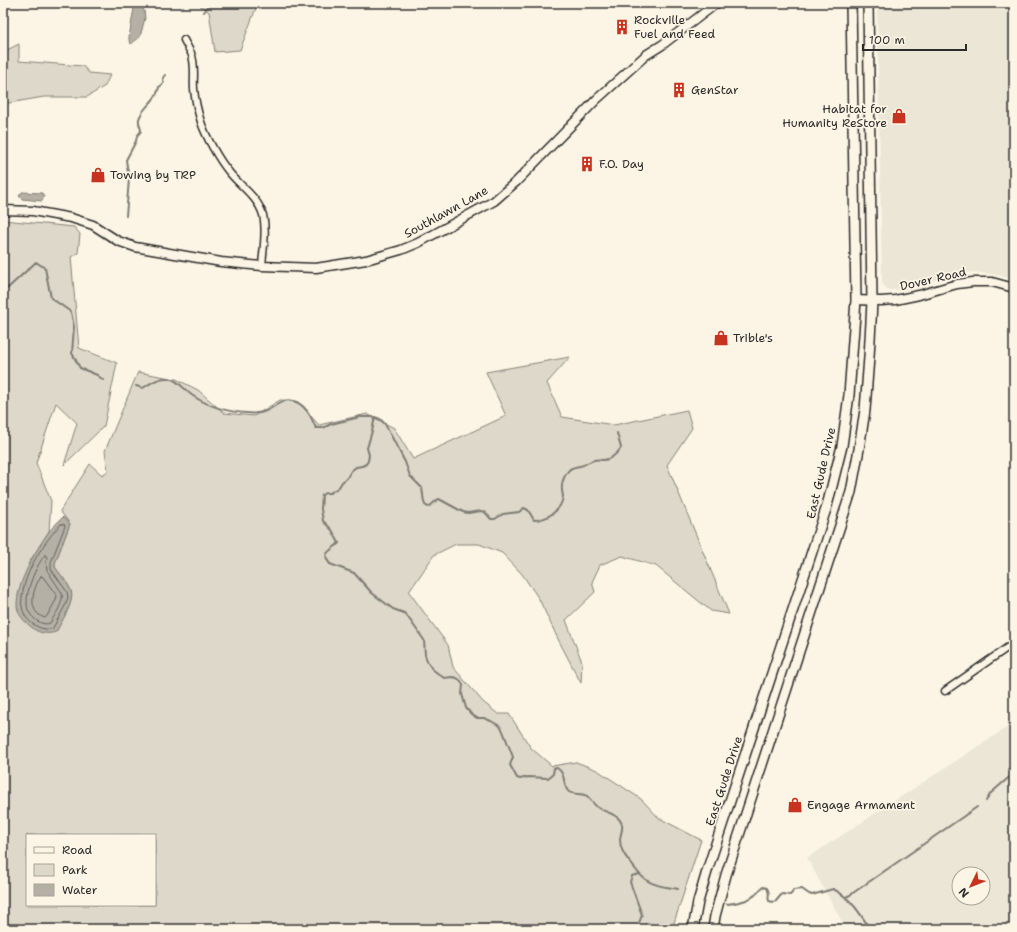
<svg xmlns="http://www.w3.org/2000/svg" width="1017" height="932" font-family="'Shantell Sans',sans-serif">
	<style>
		.built { fill: #ece6d7; fill-rule: evenodd }
		.green { fill: #ded8ca; stroke: #84827a; fill-rule: evenodd }
		.water { fill: #b4b0a5; stroke: #7d7b74 }
		.lines { fill: none; stroke-linecap: round; stroke-linejoin: round }
		.shore { stroke: #62605c; stroke-width: 1 }
		.stream { stroke: #7d7b74; stroke-width: 2 }
		.minor-casing { stroke: #2b2b2b; stroke-width: 9 }
		.tertiary-casing { stroke: #2b2b2b; stroke-width: 11 }
		.secondary-casing { stroke: #2b2b2b; stroke-width: 12 }
		.minor { stroke: #fcf5e5; stroke-width: 6 }
		.tertiary { stroke: #fcf5e5; stroke-width: 8 }
		.secondary { stroke: #fcf5e5; stroke-width: 9 }
		.labels { text-anchor: middle; stroke-width: 3.5; stroke-linejoin: round; paint-order: stroke }
		.poi-label { font-size: 12px; fill: #2b2b2b; stroke: #fcf5e5; text-anchor: start }
		.street-label { font-size: 12px; fill: #2b2b2b; stroke: #fcf5e5 }
	</style>
	<rect width="100%" height="100%" fill="#fcf5e5"/>
	<filter id="ink" filterUnits="userSpaceOnUse"><feTurbulence type="fractalNoise" baseFrequency=".025" numOctaves="2"/><feDisplacementMap in="SourceGraphic" scale="8" xChannelSelector="R" yChannelSelector="G"/><feConvolveMatrix kernelMatrix="1 2 1 2 8 2 1 2 1" color-interpolation-filters="sRGB"/></filter>
	<g filter="url(#ink)">
		<path class="built" d="M 877,3 L 1014,3 L 1014,280 L 998,275 L 974,272 L 952,274 L 913,288 L 901,290 L 888,290 L 882,283 Z
			M 1014,723 L 1014,929 L 846,929 L 807,858 ZM 959,874 L 983,874 L 983,898 L 959,898 Z"/>
		<path class="green" d="M 196,3 L 258,3 L 240,50 L 215,52 L 209,12 Z
			M 19,44 L 19,61 L 83,66 L 89,73 L 110,75 L 105,86 L 87,97 L 44,97 L 3,104 L 3,62 L 4,62 L 5,51 Z
			M 3,220 L 74,227 L 80,234 L 78,253 L 71,257 L 79,348 L 117,363 L 104,426 L 64,465 L 77,423 L 56,403 L 36,463 L 51,501 L 49,531 L 28,564 L 56,632 C 61,622 75,602 71,591 C 69,584 59,573 55,567 L 55,563 L 70,524 L 60,511 L 90,464 L 102,475 L 108,471 L 105,451 L 138,372 L 176,379 L 198,390 L 224,413 L 254,416 L 280,400 L 297,401 L 319,425 L 367,414 L 394,428 L 413,459 L 506,416 L 486,372 L 570,357 L 547,383 L 562,417 L 614,425 L 687,410 L 692,428 L 667,465 L 729,614 L 711,611 L 656,566 L 622,556 L 600,565 L 592,582 L 595,592 L 566,620 L 582,662 L 581,683 L 559,641 L 539,599 L 522,574 L 502,553 L 479,544 L 456,544 L 434,555 L 409,592 L 448,645 L 453,667 L 483,702 L 498,714 L 509,714 L 531,748 L 552,766 L 576,762 L 597,770 L 641,799 L 659,818 L 701,840 L 672,929 L 661,929 L 647,922 L 640,929 L 3,929 ZM 27,835 L 155,835 L 155,905 L 27,905 Z"/>
		<path class="water" d="M 138,5 L 144,10 L 145,18 L 140,37 L 131,44 L 129,41 L 129,37 L 134,8 Z
			M 22,192 L 42,193 L 44,196 L 42,201 L 22,199 L 19,196 Z
			M 63,517 L 67,520 L 70,524 L 55,563 L 55,567 C 59,573 69,584 71,591 C 75,602 61,622 56,632 C 47,635 37,633 30,626 C 24,621 18,615 17,606 C 16,584 36,550 48,533 C 52,527 58,522 63,517 Z"/>
		<g class="lines">
			<path class="shore" d="M 61,524 L 64,524 L 65,526 L 51,562 L 51,569 L 67,592 L 68,597 L 66,604 L 53,628 C 47,631 39,628 33,624 C 27,620 23,614 22,606 C 21,604 22,600 22,597 C 25,571 43,543 61,524 Z
				M 45,555 L 47,557 L 46,563 L 47,570 L 62,593 C 64,603 55,615 50,623 C 46,625 40,623 36,620 C 31,616 27,611 27,604 C 26,590 36,565 45,555 Z
				M 41,576 L 43,577 L 57,596 L 56,600 L 47,616 L 45,618 C 26,612 33,588 41,576 Z"/>
			<path class="stream" d="M 204,12 L 209,3
				M 126,216 L 129,179 L 126,160 L 136,141 L 137,136 L 141,131 C 141,127 138,124 139,119 C 142,107 157,101 159,87 L 162,85 L 164,82 C 162,79 163,78 165,75
				M 3,288 L 8,288 L 36,262 L 45,268 L 51,298 L 71,312 L 74,327 L 72,353 L 80,368 L 97,375 L 103,380
				M 136,386 L 143,388 C 151,383 159,377 168,378 C 178,379 185,391 193,396 C 210,407 228,412 247,413 C 254,414 262,413 268,410 C 276,406 283,398 293,401 C 306,404 311,417 316,428 L 323,428 L 331,424 L 360,417 L 375,417 L 380,419 L 385,424 L 405,462 L 410,476 L 422,488 L 424,502 L 425,505 L 428,507 C 433,505 435,500 439,499 L 463,512 L 468,513 L 481,511 L 485,512 L 491,519 L 495,519 L 503,514 L 519,512 L 524,508 L 528,510 L 534,520 C 547,520 562,510 563,496 C 563,496 562,491 562,490 C 561,484 564,475 569,470 C 572,467 576,467 580,466 C 586,465 589,461 594,460 C 597,459 600,460 603,460 C 610,460 617,454 621,448 L 617,433
				M 375,417 L 372,431 L 367,448 L 369,455 L 368,461 L 366,464 L 362,466 L 356,467 L 351,471 L 347,478 L 342,482 L 339,487 L 330,493 L 325,493 L 322,495 L 321,509 L 323,521 L 332,530 L 339,543 C 333,550 320,552 330,564 L 354,573 L 372,593 L 393,609 L 404,613 L 407,616 L 424,640 L 425,655 L 428,663 L 432,669 L 444,678 L 452,677 L 457,678 L 461,681 L 463,685 L 462,694 L 466,708 L 471,714 L 477,718 L 484,718 L 491,721 L 500,726 L 503,731 L 513,757 L 510,765 L 517,778 L 520,779 L 528,777 L 548,778 L 553,774 L 554,768 L 557,768 C 567,774 562,787 569,792 C 574,795 582,793 587,796 C 591,799 593,804 597,807 C 604,812 614,813 619,819 C 625,826 621,831 620,839 C 620,848 623,854 629,861 C 634,867 639,875 645,879 C 654,886 667,887 678,889
				M 986,801 L 991,793 L 1014,773
				M 639,874 L 632,876 L 630,882 L 642,915 L 639,923
				M 846,897 L 850,895 L 977,807
				M 727,904 C 737,903 749,901 756,894 C 759,891 760,889 763,887 L 767,888 C 771,895 767,895 769,901 L 773,902 L 776,901 L 782,894 L 790,895 L 792,893 L 793,890 L 802,889 L 809,894 L 812,895 L 833,889 C 850,897 860,913 870,929"/>
			<g class="minor-casing">
				<path id="minor" d="M 184,40 C 186,44 189,49 191,53 C 196,64 193,78 194,89 C 195,100 198,112 201,122 C 206,137 219,160 229,172 C 240,186 258,197 263,215 C 267,231 263,250 262,266
					M 945,691 L 1014,643"/>
			</g>
			<g class="tertiary-casing">
				<path id="tertiary" d="M 3,210 L 33,211 L 71,218 L 93,225 L 118,241 L 135,247 L 221,262 L 262,266 L 316,268 L 366,260 L 401,250 L 418,243 L 494,201 L 517,181 L 596,100 L 646,55 L 662,45 L 717,3
					M 856,300 L 881,301 L 895,300 L 919,295 L 957,284 L 973,282 L 992,282 L 1014,288"/>
			</g>
			<g class="secondary-casing">
				<path id="secondary" d="M 693,929 L 698,902 L 708,868 L 827,506 L 842,446 L 849,395 L 856,300 L 851,3
					M 713,929 L 715,916 L 726,875 L 851,492 L 859,449 L 865,410 L 869,357 L 871,322 L 872,301 L 868,3"/>
			</g>
			<use href="#minor" class="minor"/>
			<use href="#tertiary" class="tertiary"/>
			<use href="#secondary" class="secondary"/>
		</g>
	</g>
	<defs>
		<g id="building-bare" transform="scale(1.2)"><path d="M-4-6H4V6H1V3H-1V6H-4ZM-2.5-4.3h1.7v1.8h-1.7ZM.8-4.3h1.7v1.8H.8ZM-2.5-1h1.7V.8h-1.7ZM.8-1h1.7V.8H.8Z" fill="#c8321e" stroke="#fcf5e5" stroke-width="2.5" paint-order="stroke"/></g>
		<g id="shop-bare" transform="scale(1.2)"><path d="M-5-2.5h2.3a2.7 3.5 0 0 1 5.4 0H5L5.5 6h-11ZM-1.5-2.5h3a1.5 2.3 0 0 0-3 0Z" fill="#c8321e" stroke="#fcf5e5" stroke-width="2.5" paint-order="stroke"/></g>
	</defs>
	<g fill-rule="evenodd">
		<use href="#building-bare" x="622" y="27"/>
		<use href="#building-bare" x="679" y="90"/>
		<use href="#shop-bare" x="899" y="116"/>
		<use href="#building-bare" x="587" y="164"/>
		<use href="#shop-bare" x="98" y="175"/>
		<use href="#shop-bare" x="721" y="338"/>
		<use href="#shop-bare" x="795" y="805"/>
	</g>
	<g class="labels">
		<g class="poi-label">
			<text x="634" y="24">Rockville<tspan x="634" dy="14">Fuel and Feed</tspan></text>
			<text x="691" y="94">GenStar</text>
			<text x="887" y="113" text-anchor="end">Habitat for<tspan x="887" dy="14">Humanity ReStore</tspan></text>
			<text x="599" y="168">F.O. Day</text>
			<text x="110" y="179">Towing by TRP</text>
			<text x="733" y="342">Trible's</text>
			<text x="807" y="809">Engage Armament</text>
		</g>
		<g class="street-label">
			<text transform="translate(446 212) rotate(-29)" y="4">Southlawn Lane</text>
			<text transform="translate(933 279) rotate(-13)" y="4">Dover Road</text>
			<text transform="translate(821 473) rotate(-77)" y="4">East Gude Drive</text>
			<text transform="translate(724 781) rotate(-72)" y="4">East Gude Drive</text>
		</g>
	</g>
	<rect width="1017" height="932" fill="none" stroke="#fcf5e5" stroke-width="16"/>
	<rect x="8" y="8" width="1001" height="916" fill="none" stroke="#2b2b2b" stroke-width="1.5" filter="url(#ink)"/>
	<rect x="26" y="834" width="130" height="72" fill="#fcf5e5" stroke="#a8a49b"/>
	<rect x="34" y="847" width="20" height="6" fill="#fcf5e5" stroke="#a8a49b"/>
	<text x="62" y="854" font-size="12" fill="#2b2b2b">Road</text>
	<rect x="34" y="864" width="20" height="12" fill="#ded8ca" stroke="#a8a49b"/>
	<text x="62" y="874" font-size="12" fill="#2b2b2b">Park</text>
	<rect x="34" y="884" width="20" height="12" fill="#b4b0a5" stroke="#a8a49b"/>
	<text x="62" y="894" font-size="12" fill="#2b2b2b">Water</text>
	<g transform="translate(971 886) rotate(227)"><circle r="19" fill="#fcf5e5" stroke="#a8a49b"/>
	<path d="M0-3L7 15L0 10L-7 15Z" fill="#c8321e"/>
	<text y="-6" font-size="11" font-weight="bold" text-anchor="middle" fill="#2b2b2b">N</text>
	</g>
	<path d="M863 44v6h103v-6" fill="none" stroke="#2b2b2b" stroke-width="2"/>
	<text x="869" y="44" font-size="12" fill="#2b2b2b" stroke="#fcf5e5" stroke-width="3" paint-order="stroke">100 m</text>
</svg>
